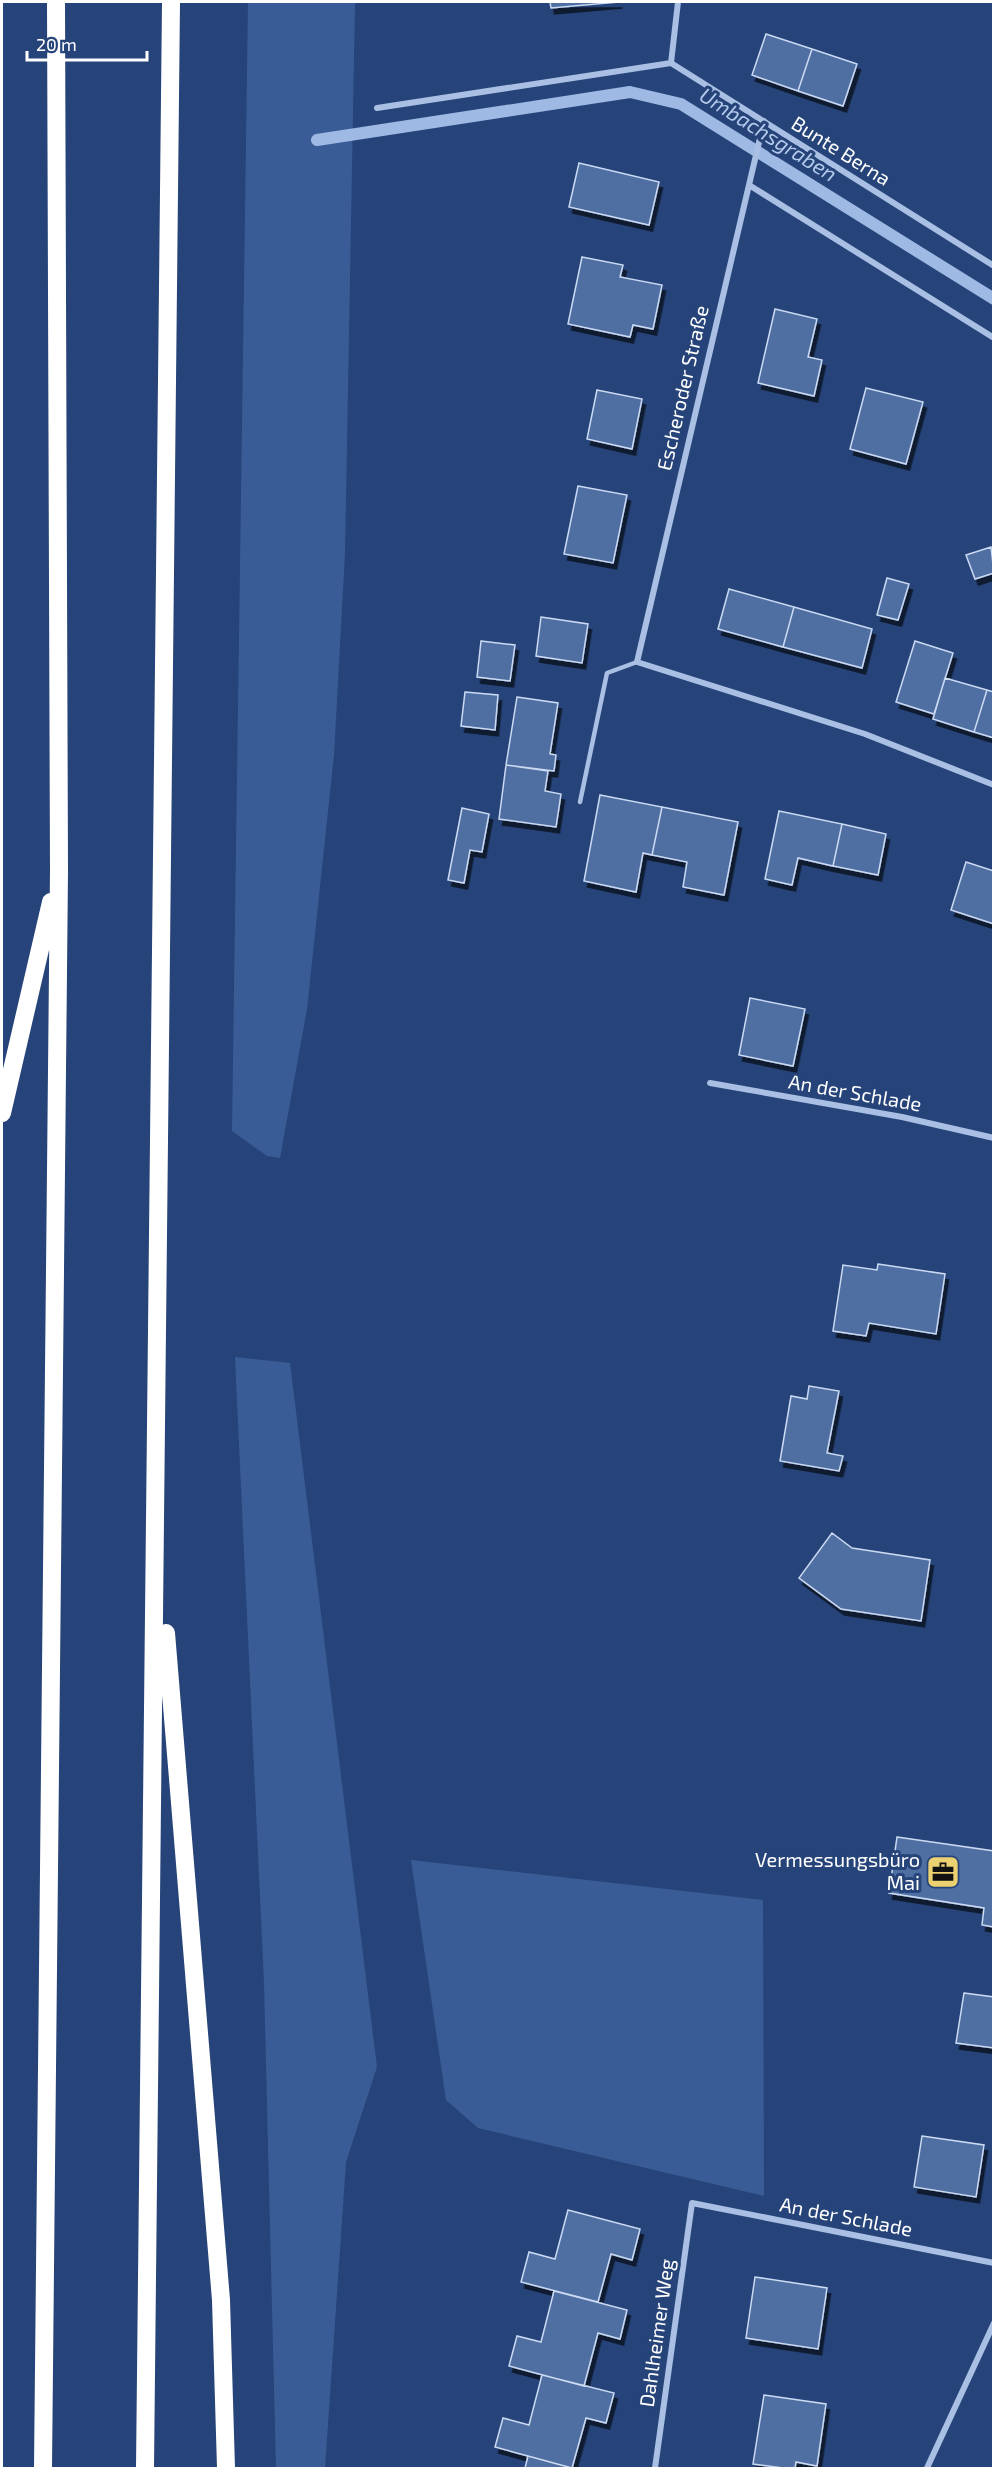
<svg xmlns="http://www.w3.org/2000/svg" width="995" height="2470" font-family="'Exo 2',sans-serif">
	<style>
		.green { fill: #3a5c96 }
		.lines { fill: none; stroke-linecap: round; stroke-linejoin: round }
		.stream { stroke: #9eb9e4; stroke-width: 12 }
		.building { fill: #4f6ea2; stroke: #cbdaf3; stroke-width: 1.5; filter: url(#shadow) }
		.lane { stroke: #a9bfe3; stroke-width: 4.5 }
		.street { stroke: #a9bfe3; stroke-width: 6 }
		.highway { stroke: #fff; stroke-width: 18 }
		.labels { text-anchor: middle; stroke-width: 6; stroke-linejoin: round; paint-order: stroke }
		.street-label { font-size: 20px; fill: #fff; stroke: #264479 }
		.poi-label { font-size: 20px; fill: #fff; stroke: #264479; text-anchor: end }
		.water-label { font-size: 21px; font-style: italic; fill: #b4c9eb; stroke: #264479 }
	</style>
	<defs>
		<filter id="shadow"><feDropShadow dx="3.5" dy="6" stdDeviation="0" flood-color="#0009"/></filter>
	</defs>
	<rect width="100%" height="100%" fill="#264479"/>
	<path class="green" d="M 248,2 L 355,2 L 345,553 L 334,755 L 307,1009 L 280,1158 L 267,1156 L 232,1131 Z
		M 235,1357 L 290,1363 L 377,2067 L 346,2162 L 325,2468 L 276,2468 L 264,1983 Z
		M 411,1860 L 763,1900 L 764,2196 L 478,2128 L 446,2100 Z"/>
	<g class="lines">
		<path class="stream" d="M 317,140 L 630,92 L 681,104 L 994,299"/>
	</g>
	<path class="building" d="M 550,2 L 619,2 L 551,8 Z
		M 766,34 L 812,49 L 798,91 L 752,75 Z
		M 812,49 L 857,64 L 843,106 L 798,91 Z
		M 579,163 L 659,182 L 649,225 L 569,207 Z
		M 582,257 L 623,265 L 620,277 L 662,285 L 653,329 L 633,325 L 630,337 L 568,324 Z
		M 775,309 L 817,319 L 808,357 L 822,360 L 814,396 L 758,383 Z
		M 866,388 L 923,402 L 906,464 L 850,449 Z
		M 597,390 L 642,399 L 632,449 L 587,439 Z
		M 578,486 L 627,495 L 613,563 L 564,554 Z
		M 991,547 L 994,573 L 975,579 L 966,555 Z
		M 887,578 L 909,584 L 898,620 L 877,615 Z
		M 729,589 L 794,607 L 783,647 L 718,629 Z
		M 794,607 L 872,629 L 862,668 L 783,647 Z
		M 541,617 L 588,624 L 582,663 L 536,656 Z
		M 481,641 L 515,645 L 510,681 L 477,677 Z
		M 915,641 L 953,653 L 934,714 L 896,702 Z
		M 945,678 L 987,690 L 974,732 L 933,719 Z
		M 987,690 L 994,692 L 994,738 L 974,732 Z
		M 465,692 L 498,695 L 495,730 L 461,726 Z
		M 517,697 L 558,703 L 550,754 L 556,755 L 554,771 L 506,765 Z
		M 506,765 L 548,771 L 545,791 L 561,794 L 556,827 L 499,819 Z
		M 600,795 L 662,807 L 652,855 L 643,853 L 636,892 L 584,881 Z
		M 662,807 L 738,822 L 724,895 L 683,887 L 687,862 L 652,855 Z
		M 462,808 L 489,814 L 482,852 L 470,850 L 464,883 L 448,880 Z
		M 779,811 L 842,824 L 833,866 L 798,858 L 792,885 L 765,879 Z
		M 842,824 L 886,834 L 878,875 L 833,866 Z
		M 966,862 L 994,871 L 994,924 L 951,910 Z
		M 750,998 L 805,1009 L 793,1066 L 739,1055 Z
		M 878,1264 L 945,1274 L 936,1334 L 869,1323 L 866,1336 L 833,1331 L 843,1265 L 877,1270 Z
		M 809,1386 L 839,1391 L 827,1453 L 843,1456 L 839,1471 L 780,1461 L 791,1396 L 807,1399 Z
		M 832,1533 L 852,1548 L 930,1560 L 921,1621 L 841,1609 L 799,1578 Z
		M 897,1837 L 994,1851 L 994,1927 L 982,1925 L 984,1908 L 889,1893 Z
		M 964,1993 L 994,1997 L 994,2048 L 956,2043 Z
		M 922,2136 L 984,2145 L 976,2197 L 914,2187 Z
		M 568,2210 L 640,2229 L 632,2260 L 611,2254 L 598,2302 L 521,2282 L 529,2252 L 555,2259 Z
		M 755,2277 L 827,2288 L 818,2349 L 746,2338 Z
		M 554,2291 L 627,2310 L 620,2339 L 598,2333 L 584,2386 L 509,2366 L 517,2336 L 541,2342 Z
		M 542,2375 L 614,2393 L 606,2423 L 586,2418 L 572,2468 L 495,2447 L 503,2418 L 529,2425 Z
		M 764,2395 L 826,2404 L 817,2466 L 796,2462 L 795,2468 L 783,2468 L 753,2464 Z
		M 528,2456 L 572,2468 L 525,2468 Z"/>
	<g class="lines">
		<path class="lane" d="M 580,802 L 607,673 L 637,662"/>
		<path class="street" d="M 671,63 L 994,266
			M 671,63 L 678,2
			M 377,108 L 671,63
			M 764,121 L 637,662 L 865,734 L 994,785
			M 749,185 L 994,338
			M 710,1083 L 902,1117 L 994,1138
			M 655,2468 L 692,2203 L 994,2263
			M 927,2468 L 994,2323"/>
		<path class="highway" d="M 2,1113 L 51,902
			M 166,1633 L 221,2300 L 226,2468
			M 43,2468 L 59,871 L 56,2
			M 145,2468 C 156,1646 164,824 171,2"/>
	</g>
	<defs>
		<g id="office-square" transform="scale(1.725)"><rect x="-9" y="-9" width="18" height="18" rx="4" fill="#ebd16f" stroke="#264479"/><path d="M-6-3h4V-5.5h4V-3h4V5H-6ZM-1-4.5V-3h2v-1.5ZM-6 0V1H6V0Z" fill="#111"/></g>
	</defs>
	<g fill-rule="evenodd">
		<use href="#office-square" x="943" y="1872"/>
	</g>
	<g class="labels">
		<g class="street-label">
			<text transform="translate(841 151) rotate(32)" y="7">Bunte Berna</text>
			<text transform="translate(683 388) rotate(-77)" y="7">Escheroder Straße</text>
			<text transform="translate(855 1093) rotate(10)" y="7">An der Schlade</text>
			<text transform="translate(846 2217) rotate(11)" y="7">An der Schlade</text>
			<text transform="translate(657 2333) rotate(-82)" y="7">Dahlheimer Weg</text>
		</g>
		<g class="poi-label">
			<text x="920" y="1867">Vermessungsbüro<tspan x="920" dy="23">Mai</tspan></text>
		</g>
		<g class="water-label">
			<text transform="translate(768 135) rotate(32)" y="7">Umbachsgraben</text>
		</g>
	</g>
	<rect width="995" height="2470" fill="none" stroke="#ffffff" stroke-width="6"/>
	<path d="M27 51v9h120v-9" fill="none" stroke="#ffffff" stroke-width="3"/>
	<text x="36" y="51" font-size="18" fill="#ffffff" stroke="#264479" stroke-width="4.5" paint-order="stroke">20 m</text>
</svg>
